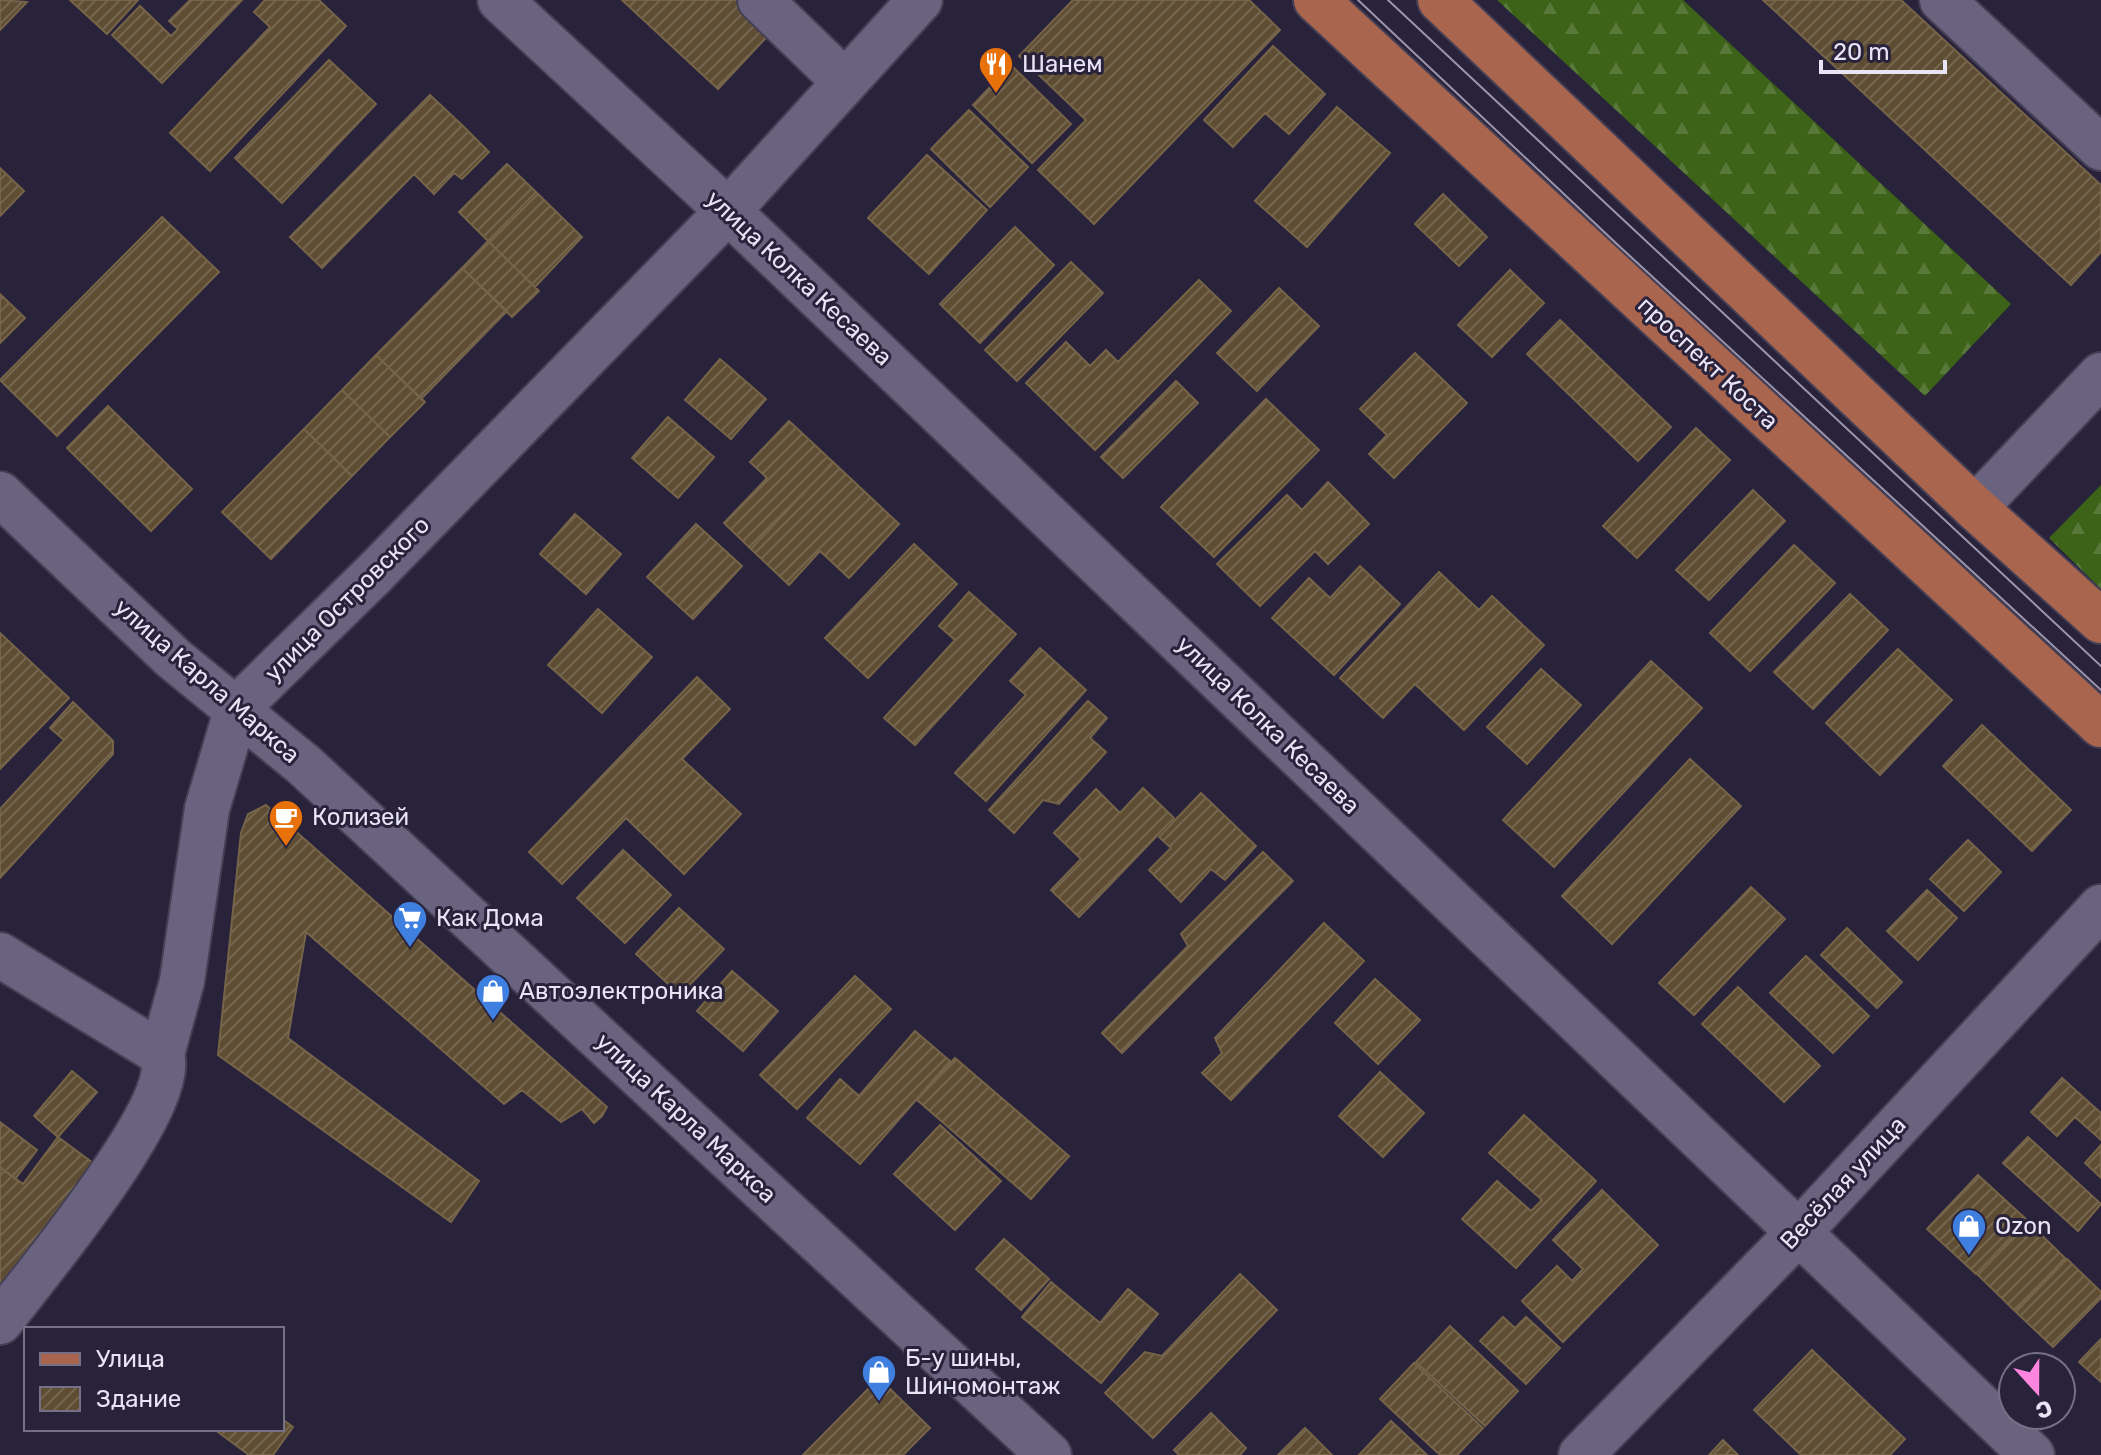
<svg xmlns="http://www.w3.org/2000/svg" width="2101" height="1455" font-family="Rubik,sans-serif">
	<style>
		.forest { fill: url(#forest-firs) }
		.building { fill: url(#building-hatch); stroke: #766449; stroke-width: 2 }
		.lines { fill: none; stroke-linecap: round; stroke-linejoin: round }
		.minor-casing { stroke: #453f54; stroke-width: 48 }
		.major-casing { stroke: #453f54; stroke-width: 48 }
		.minor { stroke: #6a6380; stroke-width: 44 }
		.major { stroke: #aa654e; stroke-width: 44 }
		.tram { stroke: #9b96ab; stroke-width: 2 }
		.labels { text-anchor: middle; stroke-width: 6; stroke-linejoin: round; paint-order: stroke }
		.poi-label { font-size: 24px; fill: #e8e4f5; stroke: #28223b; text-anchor: start }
		.street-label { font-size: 24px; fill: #e8e4f5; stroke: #28223b }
	</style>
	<defs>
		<pattern id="forest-firs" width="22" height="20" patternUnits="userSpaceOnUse" patternTransform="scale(2)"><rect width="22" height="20" fill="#3c6318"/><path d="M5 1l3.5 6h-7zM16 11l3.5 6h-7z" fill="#58793a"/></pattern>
		<pattern id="building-hatch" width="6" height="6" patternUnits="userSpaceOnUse" patternTransform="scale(2)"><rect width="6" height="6" fill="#5e4d32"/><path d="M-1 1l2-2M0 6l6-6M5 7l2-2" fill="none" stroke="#756650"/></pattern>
	</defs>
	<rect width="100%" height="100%" fill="#28223b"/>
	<path class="forest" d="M 1497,0 L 1683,0 L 2011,304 L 1925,396 Z
		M 2101,485 L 2101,589 L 2049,538 Z"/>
	<path class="building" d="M 0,0 L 27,2 L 0,30 Z
		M 70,0 L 138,0 L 107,34 Z
		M 190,0 L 242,0 L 162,83 L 112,35 L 140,6 L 171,36 L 178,29 L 169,21 Z
		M 265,0 L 319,0 L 346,26 L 210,171 L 170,133 L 270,27 L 254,12 Z
		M 622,0 L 745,0 L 775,28 L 718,89 Z
		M 1073,0 L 1249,0 L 1280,30 L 1094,224 L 1038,170 L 1086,120 L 1019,56 Z
		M 1763,0 L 1901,0 L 2101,185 L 2101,252 L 2071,285 Z
		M 1273,46 L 1325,94 L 1289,134 L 1265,113 L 1233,147 L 1204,120 Z
		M 329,60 L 376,104 L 282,203 L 235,158 Z
		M 1011,65 L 1071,124 L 1032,163 L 973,105 Z
		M 430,95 L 462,125 L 322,268 L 290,237 Z
		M 1337,107 L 1390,153 L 1307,247 L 1255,201 Z
		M 969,110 L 1028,167 L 990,207 L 931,149 Z
		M 462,125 L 489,152 L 462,179 L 454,173 L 434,194 L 414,174 Z
		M 927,155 L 987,210 L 929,274 L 868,218 Z
		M 507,164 L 536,192 L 488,241 L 459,212 Z
		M 0,168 L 24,191 L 0,216 Z
		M 536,192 L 582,237 L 535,287 L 488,241 Z
		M 1443,194 L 1487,237 L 1459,266 L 1415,224 Z
		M 162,217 L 219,272 L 57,436 L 0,380 Z
		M 1015,227 L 1054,265 L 980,343 L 940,304 Z
		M 488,241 L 539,291 L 512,317 L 462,268 Z
		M 1071,262 L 1103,293 L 1017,381 L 985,350 Z
		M 462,268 L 507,311 L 421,399 L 376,355 Z
		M 1510,270 L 1544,303 L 1492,357 L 1458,325 Z
		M 1199,280 L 1231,311 L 1095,450 L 1026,383 L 1066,342 L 1090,366 L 1106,350 L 1118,362 Z
		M 1279,288 L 1319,326 L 1257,391 L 1217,353 Z
		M 0,294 L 25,318 L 0,343 Z
		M 1560,320 L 1671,427 L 1638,461 L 1527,354 Z
		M 1415,353 L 1467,403 L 1394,478 L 1369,454 L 1387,435 L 1360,409 Z
		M 376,355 L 425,402 L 390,437 L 342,390 Z
		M 720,359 L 766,399 L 731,439 L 685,400 Z
		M 1176,381 L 1198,403 L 1123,478 L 1101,457 Z
		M 342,390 L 390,437 L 352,476 L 304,429 Z
		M 1266,399 L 1319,450 L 1214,557 L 1161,507 Z
		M 108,406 L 192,489 L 151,531 L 67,448 Z
		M 668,417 L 714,457 L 678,498 L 632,458 Z
		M 789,421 L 833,462 L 751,549 L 724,523 L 767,478 L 750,462 Z
		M 1696,428 L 1730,460 L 1637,558 L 1603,526 Z
		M 304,429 L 352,476 L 271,559 L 222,512 Z
		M 833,462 L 899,524 L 849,578 L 820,551 L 789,585 L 751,549 Z
		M 1328,482 L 1369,524 L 1328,564 L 1315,551 L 1260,606 L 1217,564 L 1287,495 L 1302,510 Z
		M 1753,490 L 1785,521 L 1709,600 L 1676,570 Z
		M 575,514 L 621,554 L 586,594 L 540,554 Z
		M 696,524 L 742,566 L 693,619 L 647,577 Z
		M 914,544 L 957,584 L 868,678 L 825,638 Z
		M 1794,545 L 1835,583 L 1750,671 L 1710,633 Z
		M 1360,566 L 1400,604 L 1334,675 L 1272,618 L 1309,578 L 1330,598 Z
		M 1439,572 L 1479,610 L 1492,596 L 1544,645 L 1464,730 L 1415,684 L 1383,718 L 1340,678 Z
		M 969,592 L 1016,634 L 915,745 L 884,718 L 955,640 L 939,626 Z
		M 1850,594 L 1888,630 L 1813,709 L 1774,672 Z
		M 598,609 L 652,657 L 602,713 L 548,665 Z
		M 0,633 L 69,698 L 0,769 Z
		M 1040,648 L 1086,690 L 986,801 L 955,773 L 1026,695 L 1010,681 Z
		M 1898,649 L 1952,700 L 1880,775 L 1826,723 Z
		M 1651,661 L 1702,708 L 1554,867 L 1503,820 Z
		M 1541,669 L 1581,705 L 1527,764 L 1487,727 Z
		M 697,677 L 730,709 L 682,759 L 741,814 L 684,874 L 626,818 L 562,884 L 529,852 Z
		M 1088,701 L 1107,718 L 1090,738 L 1106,752 L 1059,804 L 1043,800 L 1014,833 L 989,810 Z
		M 73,702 L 113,741 L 113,754 L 0,878 L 0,809 L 64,740 L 50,728 Z
		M 1982,725 L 2071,810 L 2032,851 L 1943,766 Z
		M 1690,759 L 1741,806 L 1612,944 L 1562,896 Z
		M 1143,788 L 1174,818 L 1079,917 L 1051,890 L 1081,859 L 1054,833 L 1096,789 L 1120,813 Z
		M 1201,793 L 1256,846 L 1225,880 L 1211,869 L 1181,902 L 1149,870 L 1171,848 L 1159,837 Z
		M 266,805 L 607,1107 L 602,1116 L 594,1123 L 582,1109 L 561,1122 L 522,1090 L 504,1104 L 306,932 L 288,1038 L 479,1181 L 451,1222 L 218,1055 L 241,833 L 248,814 Z
		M 1968,840 L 2001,872 L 1964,911 L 1930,879 Z
		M 623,850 L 671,895 L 625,943 L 577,898 Z
		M 1263,852 L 1293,881 L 1122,1053 L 1102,1033 L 1188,946 L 1181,934 Z
		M 1751,887 L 1785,919 L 1694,1015 L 1659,983 Z
		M 1927,890 L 1957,918 L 1918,960 L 1887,931 Z
		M 679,908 L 724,949 L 680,995 L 636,954 Z
		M 1324,923 L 1364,961 L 1231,1100 L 1202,1073 L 1222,1053 L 1215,1038 Z
		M 1847,928 L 1902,982 L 1877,1008 L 1821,955 Z
		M 1806,956 L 1869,1016 L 1833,1053 L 1770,993 Z
		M 732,971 L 778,1011 L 743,1051 L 697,1011 Z
		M 855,976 L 891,1009 L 797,1109 L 760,1075 Z
		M 1375,979 L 1420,1020 L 1378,1064 L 1335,1023 Z
		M 1738,987 L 1820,1066 L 1784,1102 L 1702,1024 Z
		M 915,1031 L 950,1061 L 860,1164 L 807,1118 L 840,1079 L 859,1096 Z
		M 955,1058 L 1069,1156 L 1031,1199 L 917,1100 Z
		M 72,1071 L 97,1092 L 58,1137 L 34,1116 Z
		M 1380,1072 L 1424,1113 L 1383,1157 L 1339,1116 Z
		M 2062,1078 L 2101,1113 L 2101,1140 L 2075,1117 L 2057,1136 L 2031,1112 Z
		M 1524,1115 L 1596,1181 L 1516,1268 L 1462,1219 L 1497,1181 L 1531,1211 L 1542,1200 L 1489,1153 Z
		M 0,1122 L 37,1150 L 15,1179 L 0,1167 Z
		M 940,1125 L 1001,1181 L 955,1230 L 894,1174 Z
		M 58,1137 L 93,1163 L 0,1285 L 0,1167 L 23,1184 Z
		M 2028,1137 L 2101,1204 L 2078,1231 L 2003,1163 Z
		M 2101,1145 L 2101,1178 L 2085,1163 Z
		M 1978,1175 L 2027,1220 L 1976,1274 L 1927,1229 Z
		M 1602,1190 L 1658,1245 L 1563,1342 L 1522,1301 L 1557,1266 L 1572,1281 L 1583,1269 L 1553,1240 Z
		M 2028,1222 L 2065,1258 L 2015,1311 L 1978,1275 Z
		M 1004,1239 L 1049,1279 L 1021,1310 L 976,1269 Z
		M 2067,1259 L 2101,1292 L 2101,1298 L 2053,1347 L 2016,1312 Z
		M 1240,1274 L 1277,1310 L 1153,1438 L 1105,1393 L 1145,1352 L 1162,1356 Z
		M 1051,1282 L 1100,1323 L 1128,1289 L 1158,1314 L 1101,1383 L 1022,1317 Z
		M 1503,1317 L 1515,1328 L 1526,1317 L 1560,1348 L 1526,1384 L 1480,1341 Z
		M 1450,1326 L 1518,1391 L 1485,1426 L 1416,1362 Z
		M 2101,1339 L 2101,1382 L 2079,1362 Z
		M 1812,1350 L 1905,1439 L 1890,1455 L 1801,1455 L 1754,1410 Z
		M 1414,1363 L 1483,1428 L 1457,1455 L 1440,1455 L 1380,1399 Z
		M 879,1378 L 930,1428 L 903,1455 L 803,1455 Z
		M 1211,1413 L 1246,1448 L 1240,1455 L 1179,1455 L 1174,1450 Z
		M 282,1419 L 293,1427 L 273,1455 L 249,1455 L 214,1429 L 282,1429 Z
		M 1391,1421 L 1427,1455 L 1359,1455 Z
		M 1305,1428 L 1332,1455 L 1278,1455 Z
		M 1723,1440 L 1738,1455 L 1709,1455 Z"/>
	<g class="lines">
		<g class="minor-casing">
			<path id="minor" d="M 500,0 L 728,211 L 2032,1455
				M 760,0 L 845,82
				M 1942,0 L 2101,148
				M 0,494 L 173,658 L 304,765 L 1049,1455
				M 1975,508 L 2101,375
				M 0,955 L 162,1054
				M 0,1322 C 35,1276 179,1106 162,1054 L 182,981 L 207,809 L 237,708 L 375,573 L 728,211 L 920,0
				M 1581,1455 L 1799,1232 L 2101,907"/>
		</g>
		<g class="major-casing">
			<path id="major" d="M 1316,0 L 2101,725
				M 1440,0 L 1975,508 L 2101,621"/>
		</g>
		<use href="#minor" class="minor"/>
		<use href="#major" class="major"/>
		<path class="tram" d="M 1358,0 L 1618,245 L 2101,690
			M 1388,0 L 2101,666"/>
	</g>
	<defs>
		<g id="restaurant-pin" transform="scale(1.8)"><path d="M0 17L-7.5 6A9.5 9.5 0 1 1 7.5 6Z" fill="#e8710a" stroke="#28223b"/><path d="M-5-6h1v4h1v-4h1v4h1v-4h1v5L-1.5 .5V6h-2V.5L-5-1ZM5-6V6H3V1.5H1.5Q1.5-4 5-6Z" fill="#fff"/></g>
		<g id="cafe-pin" transform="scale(1.8)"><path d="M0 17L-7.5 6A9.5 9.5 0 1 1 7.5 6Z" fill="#e8710a" stroke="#28223b"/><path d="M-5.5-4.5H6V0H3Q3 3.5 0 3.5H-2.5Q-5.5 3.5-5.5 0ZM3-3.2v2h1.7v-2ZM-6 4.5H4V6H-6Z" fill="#fff"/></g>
		<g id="supermarket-pin" transform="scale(1.8)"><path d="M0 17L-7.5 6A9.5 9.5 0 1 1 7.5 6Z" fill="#3f7fe0" stroke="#28223b"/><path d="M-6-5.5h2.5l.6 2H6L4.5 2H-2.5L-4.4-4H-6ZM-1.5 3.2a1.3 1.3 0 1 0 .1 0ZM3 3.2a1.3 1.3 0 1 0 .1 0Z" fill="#fff"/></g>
		<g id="shop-pin" transform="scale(1.8)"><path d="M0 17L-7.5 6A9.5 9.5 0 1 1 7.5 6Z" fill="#3f7fe0" stroke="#28223b"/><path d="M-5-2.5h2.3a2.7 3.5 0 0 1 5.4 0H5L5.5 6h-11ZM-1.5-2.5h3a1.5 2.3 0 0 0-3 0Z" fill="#fff"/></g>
	</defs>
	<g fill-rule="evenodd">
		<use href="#restaurant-pin" x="996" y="64"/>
		<use href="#cafe-pin" x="286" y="817"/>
		<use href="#supermarket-pin" x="410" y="918"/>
		<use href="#shop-pin" x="493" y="991"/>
		<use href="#shop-pin" x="1969" y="1226"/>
		<use href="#shop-pin" x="879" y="1372"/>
	</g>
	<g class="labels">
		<g class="poi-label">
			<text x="1022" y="72">Шанем</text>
			<text x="312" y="825">Колизей</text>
			<text x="436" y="926">Как Дома</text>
			<text x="519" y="999">Автоэлектроника</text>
			<text x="1995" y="1234">Ozon</text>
			<text x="905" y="1366">Б-у шины,<tspan x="905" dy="28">Шиномонтаж</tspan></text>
		</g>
		<g class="street-label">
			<text transform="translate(799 278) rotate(43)" y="8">улица Колка Кесаева</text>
			<text transform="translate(1708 363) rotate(43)" y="8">проспект Коста</text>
			<text transform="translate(347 599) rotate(-45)" y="8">улица Островского</text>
			<text transform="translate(207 681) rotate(41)" y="8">улица Карла Маркса</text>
			<text transform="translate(1268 725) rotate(44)" y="8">улица Колка Кесаева</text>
			<text transform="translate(686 1118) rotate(43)" y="8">улица Карла Маркса</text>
			<text transform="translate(1843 1183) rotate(-47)" y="8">Весёлая улица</text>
		</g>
	</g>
	<rect x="24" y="1327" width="260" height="104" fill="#28223b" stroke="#757085" stroke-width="2"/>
	<rect x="40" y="1353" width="40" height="12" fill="#aa654e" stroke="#757085" stroke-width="2"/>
	<text x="96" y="1367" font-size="24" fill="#e8e4f5">Улица</text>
	<rect x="40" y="1387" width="40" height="24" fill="url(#building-hatch)" stroke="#757085" stroke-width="2"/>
	<text x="96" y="1407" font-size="24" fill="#e8e4f5">Здание</text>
	<g transform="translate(2037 1391) rotate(159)"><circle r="38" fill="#28223b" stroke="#757085" stroke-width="2"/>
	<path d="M0-6L14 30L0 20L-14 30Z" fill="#ff85de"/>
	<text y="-12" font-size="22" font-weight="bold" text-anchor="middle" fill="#e8e4f5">С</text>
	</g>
	<path d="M1821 60v12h124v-12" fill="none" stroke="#e8e4f5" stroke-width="4"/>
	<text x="1833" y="60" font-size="24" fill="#e8e4f5" stroke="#28223b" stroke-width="6" paint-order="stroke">20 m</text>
</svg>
